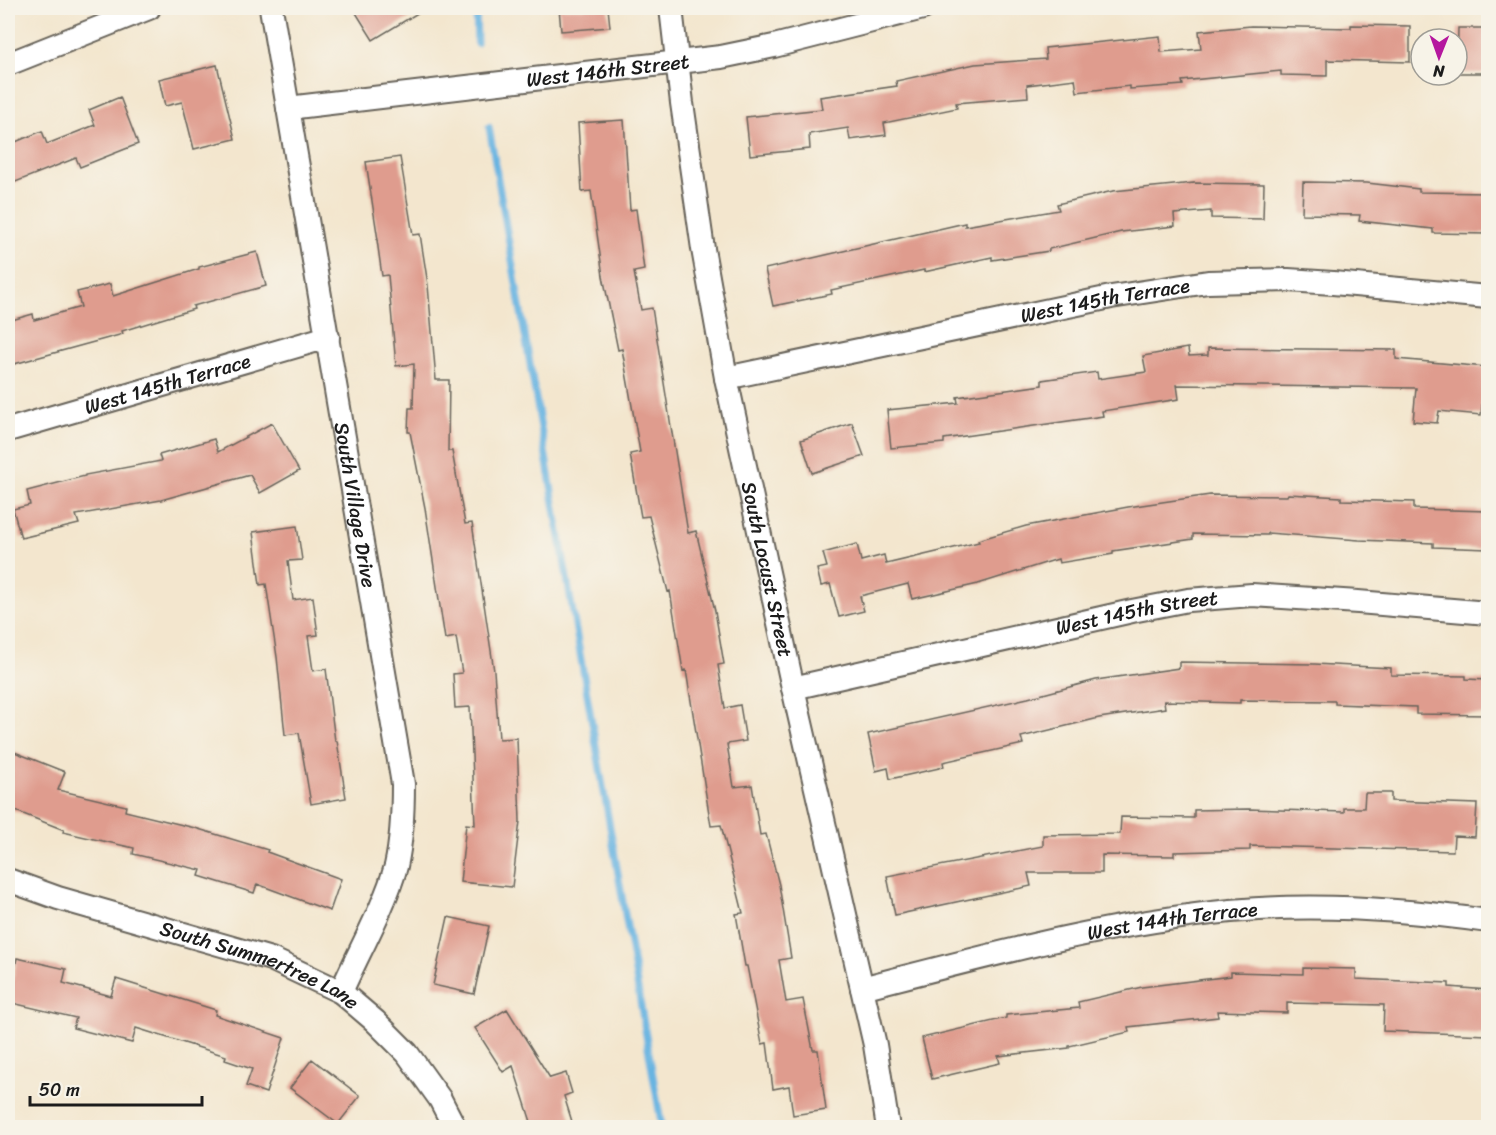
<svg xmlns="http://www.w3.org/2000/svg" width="1496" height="1135" font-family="Sriracha,sans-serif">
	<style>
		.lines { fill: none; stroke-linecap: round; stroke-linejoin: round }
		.stream { stroke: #68b4e1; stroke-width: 7 }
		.building { fill: #df9c8e }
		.minor-casing { stroke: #67635a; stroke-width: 26 }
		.minor { stroke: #fff; stroke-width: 22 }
		.labels { text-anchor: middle; stroke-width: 4.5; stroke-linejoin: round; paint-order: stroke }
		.street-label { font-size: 20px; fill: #1c1c1c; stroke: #f7f3e8 }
	</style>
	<rect width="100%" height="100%" fill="#f7f3e8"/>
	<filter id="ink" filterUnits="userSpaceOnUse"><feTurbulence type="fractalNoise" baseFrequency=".0167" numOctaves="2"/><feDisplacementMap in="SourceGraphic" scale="12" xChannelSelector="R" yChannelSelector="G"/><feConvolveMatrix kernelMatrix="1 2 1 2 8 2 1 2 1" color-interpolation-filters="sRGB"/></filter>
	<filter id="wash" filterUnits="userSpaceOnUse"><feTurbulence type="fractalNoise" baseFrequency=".008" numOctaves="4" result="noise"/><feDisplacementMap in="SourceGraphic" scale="24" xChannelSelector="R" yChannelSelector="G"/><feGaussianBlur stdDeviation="1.35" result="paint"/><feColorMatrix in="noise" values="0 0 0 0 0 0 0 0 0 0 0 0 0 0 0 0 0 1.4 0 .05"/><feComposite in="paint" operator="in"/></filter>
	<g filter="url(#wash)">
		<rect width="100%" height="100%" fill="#f3e6ce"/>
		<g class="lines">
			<path class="stream" d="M 476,8 L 477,43
				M 489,127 L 662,1128"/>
		</g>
		<g id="blocks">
			<path class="building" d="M 353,8 L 426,8 L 373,40 Z
				M 559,8 L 608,8 L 610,27 L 561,31 Z
				M 1351,25 L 1410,26 L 1410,62 L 1327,60 L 1327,76 L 1281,75 L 1281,71 L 1182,81 L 1183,85 L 1130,89 L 1130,86 L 1077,92 L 1075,79 L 1027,85 L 1028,97 L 956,103 L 957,108 L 884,123 L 886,135 L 850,140 L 848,128 L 809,134 L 810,149 L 750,155 L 746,117 L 822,109 L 820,97 L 897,86 L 896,81 L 975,64 L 1046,59 L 1045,48 L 1160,36 L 1161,52 L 1201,49 L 1199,31 L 1251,26 L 1351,28 Z
				M 1458,28 L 1487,28 L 1486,73 L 1457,73 Z
				M 217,65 L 235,139 L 194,149 L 182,102 L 165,106 L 159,79 Z
				M 120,97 L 138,144 L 80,167 L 76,158 L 8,185 L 8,145 L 42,131 L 47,144 L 95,125 L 89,110 Z
				M 624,120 L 630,210 L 636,209 L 644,270 L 634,272 L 641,310 L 652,308 L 688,533 L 696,531 L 715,611 L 724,664 L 718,665 L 725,708 L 740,705 L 746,741 L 727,744 L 734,787 L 752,785 L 760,835 L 766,834 L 779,885 L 791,958 L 779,960 L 786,1002 L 803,999 L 813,1050 L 818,1050 L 826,1110 L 793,1115 L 789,1086 L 773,1089 L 767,1043 L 762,1044 L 747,966 L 745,966 L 736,914 L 743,913 L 721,825 L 711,826 L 686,670 L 683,671 L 670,591 L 668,592 L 649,516 L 641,517 L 630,454 L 640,452 L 622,349 L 618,350 L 603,276 L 591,191 L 582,192 L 578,123 Z
				M 400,157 L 413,235 L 420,234 L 428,285 L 436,380 L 449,380 L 448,451 L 452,451 L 465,524 L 472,523 L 494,671 L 499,739 L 517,738 L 520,821 L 512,887 L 460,882 L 466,824 L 475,825 L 470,707 L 455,708 L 453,674 L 462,673 L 456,637 L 445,639 L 425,508 L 410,432 L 408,432 L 409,408 L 413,408 L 414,364 L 396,366 L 388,275 L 382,276 L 377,240 L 378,240 L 366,162 Z
				M 1303,182 L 1367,183 L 1419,189 L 1419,192 L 1488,193 L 1488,234 L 1433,233 L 1433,229 L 1359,221 L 1360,215 L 1302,214 Z
				M 1194,183 L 1264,184 L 1263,219 L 1211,218 L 1211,211 L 1174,214 L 1175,226 L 1121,232 L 1049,249 L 1049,251 L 992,260 L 992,257 L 924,272 L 924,270 L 831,290 L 832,294 L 773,306 L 765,269 L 965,223 L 965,226 L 1059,210 L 1057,204 L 1113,191 Z
				M 257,252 L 266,286 L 193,306 L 194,309 L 122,331 L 123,334 L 14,364 L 11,356 L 8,357 L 8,321 L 33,314 L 34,320 L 81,307 L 77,292 L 110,284 L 113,296 L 199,269 L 199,267 Z
				M 1188,348 L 1189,356 L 1208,355 L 1208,348 L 1396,350 L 1396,359 L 1486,367 L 1481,415 L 1439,411 L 1437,423 L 1413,421 L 1416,388 L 1177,385 L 1179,399 L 1102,411 L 1103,416 L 944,439 L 944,443 L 891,448 L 887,410 L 958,403 L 957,397 L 1042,385 L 1042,380 L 1097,372 L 1098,379 L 1146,372 L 1143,356 Z
				M 272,423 L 299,471 L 260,493 L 250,475 L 161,500 L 76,515 L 79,524 L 21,538 L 13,509 L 30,505 L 27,491 L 85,476 L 85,475 L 161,461 L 159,455 L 214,439 L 218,452 Z
				M 852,423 L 864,456 L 812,473 L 801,440 Z
				M 1288,494 L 1341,497 L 1341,500 L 1414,502 L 1414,509 L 1488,511 L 1488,549 L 1433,547 L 1433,543 L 1359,540 L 1268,533 L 1268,535 L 1193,534 L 1193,539 L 1113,551 L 1113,554 L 1059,563 L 1058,559 L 978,584 L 912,599 L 908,584 L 860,596 L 864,611 L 839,617 L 830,584 L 821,586 L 817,569 L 827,567 L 823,553 L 857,544 L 861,561 L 884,555 L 886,564 L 979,542 L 978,540 L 1026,526 L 1128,507 L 1210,495 L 1287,496 Z
				M 297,526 L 302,560 L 288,561 L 293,600 L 313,597 L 318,635 L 308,636 L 313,671 L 326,669 L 335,741 L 337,741 L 346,798 L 311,804 L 299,733 L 285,735 L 277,657 L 266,584 L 260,585 L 253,532 Z
				M 1179,662 L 1314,664 L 1391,668 L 1391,675 L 1466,676 L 1466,679 L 1488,680 L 1488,715 L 1416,714 L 1416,707 L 1335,704 L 1335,701 L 1240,700 L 1240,703 L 1164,701 L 1165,708 L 1099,718 L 1021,737 L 1023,744 L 943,762 L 944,767 L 890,779 L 888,768 L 876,771 L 868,734 L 1028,698 L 1096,680 L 1179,668 Z
				M 12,751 L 65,772 L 58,790 L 126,806 L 125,811 L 195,828 L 268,850 L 267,852 L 341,879 L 330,911 L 257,884 L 254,893 L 199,876 L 201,870 L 133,854 L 134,848 L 63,832 L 64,830 L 8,808 L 8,763 Z
				M 1365,793 L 1391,793 L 1391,801 L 1477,804 L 1475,837 L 1454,836 L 1453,851 L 1250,846 L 1250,850 L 1174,852 L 1174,856 L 1102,855 L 1102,873 L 1028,873 L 1031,886 L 895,915 L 887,876 L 1043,846 L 1043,835 L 1120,834 L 1121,817 L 1194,818 L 1194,810 L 1249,809 L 1344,812 L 1344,808 L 1364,808 Z
				M 448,917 L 489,926 L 474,994 L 433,985 Z
				M 17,958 L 66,969 L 63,983 L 111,996 L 116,979 L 216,1010 L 215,1015 L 284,1038 L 266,1093 L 246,1086 L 252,1069 L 225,1060 L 226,1056 L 136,1028 L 132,1043 L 73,1028 L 76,1018 L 8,1002 Z
				M 1303,968 L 1356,969 L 1356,979 L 1449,983 L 1449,987 L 1488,990 L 1488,1035 L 1383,1031 L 1384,1005 L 1287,1003 L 1287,1013 L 1217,1011 L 1218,1017 L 1128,1027 L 1129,1032 L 1069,1046 L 1069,1048 L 998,1056 L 1000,1063 L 932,1079 L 922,1038 L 1006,1018 L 1006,1015 L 1079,1008 L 1078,1002 L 1142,987 L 1231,976 L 1231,972 L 1303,974 Z
				M 507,1009 L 550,1078 L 566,1073 L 572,1093 L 564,1096 L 574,1128 L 533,1128 L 513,1066 L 503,1072 L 475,1028 Z
				M 312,1059 L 360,1096 L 338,1124 L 290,1088 Z"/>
		</g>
	</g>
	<g filter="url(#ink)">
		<use href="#blocks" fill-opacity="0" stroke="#67635a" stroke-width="1.5"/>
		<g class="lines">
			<g class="minor-casing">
				<g id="minor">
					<path id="s1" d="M 271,8 L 403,784 C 403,811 402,839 396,866 C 385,906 358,953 341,992"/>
					<path id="s2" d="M 671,8 L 682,103 L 703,249 L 726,378 L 793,688 L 875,1045 L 888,1128"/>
					<path d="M 8,64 L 149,8"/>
					<path id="s3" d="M 288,108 L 721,57 L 774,46 L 923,8"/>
					<path id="s4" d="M 726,378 L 1111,297 L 1208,282 L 1288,280 L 1333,283 L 1488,297"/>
					<path id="s5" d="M 8,430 L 328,337"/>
					<path id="s6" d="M 793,688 L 1132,611 L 1188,600 L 1252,595 L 1358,602 L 1488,613"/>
					<path id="s7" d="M 8,880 L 58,898 L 271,959 L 341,992 L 375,1021 L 407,1053 L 440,1099 L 455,1128"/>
					<path id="s8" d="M 862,988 C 983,957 1106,923 1231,911 C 1317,903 1403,909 1488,921"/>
				</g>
			</g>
			<use href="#minor" class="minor"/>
		</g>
	</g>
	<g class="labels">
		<g class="street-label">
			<text dy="7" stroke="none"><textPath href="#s3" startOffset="322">West 146th Street</textPath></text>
			<text dy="7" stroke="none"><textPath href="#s4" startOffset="387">West 145th Terrace</textPath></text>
			<text dy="7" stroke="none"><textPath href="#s5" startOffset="166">West 145th Terrace</textPath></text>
			<text dy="7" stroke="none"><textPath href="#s1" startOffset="504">South Village Drive</textPath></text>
			<text dy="7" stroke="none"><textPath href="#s2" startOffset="570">South Locust Street</textPath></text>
			<text dy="7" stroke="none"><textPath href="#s6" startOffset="352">West 145th Street</textPath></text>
			<text dy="7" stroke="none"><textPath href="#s8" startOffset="318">West 144th Terrace</textPath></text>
			<text dy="7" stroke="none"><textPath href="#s7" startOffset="266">South Summertree Lane</textPath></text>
		</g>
	</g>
	<rect width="1496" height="1135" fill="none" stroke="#f7f3e8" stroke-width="30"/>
	<g transform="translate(1439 57) rotate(181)"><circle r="28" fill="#f7f3e8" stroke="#9f9d96" stroke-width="1.5"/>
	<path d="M0-4.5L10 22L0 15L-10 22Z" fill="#b5179e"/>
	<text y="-9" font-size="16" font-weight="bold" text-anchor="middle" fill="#1c1c1c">N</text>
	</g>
	<path d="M30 1096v9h172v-9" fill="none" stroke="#1c1c1c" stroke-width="3"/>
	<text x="39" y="1096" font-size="18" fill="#1c1c1c" stroke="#f7f3e8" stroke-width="4.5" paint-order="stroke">50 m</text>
</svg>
